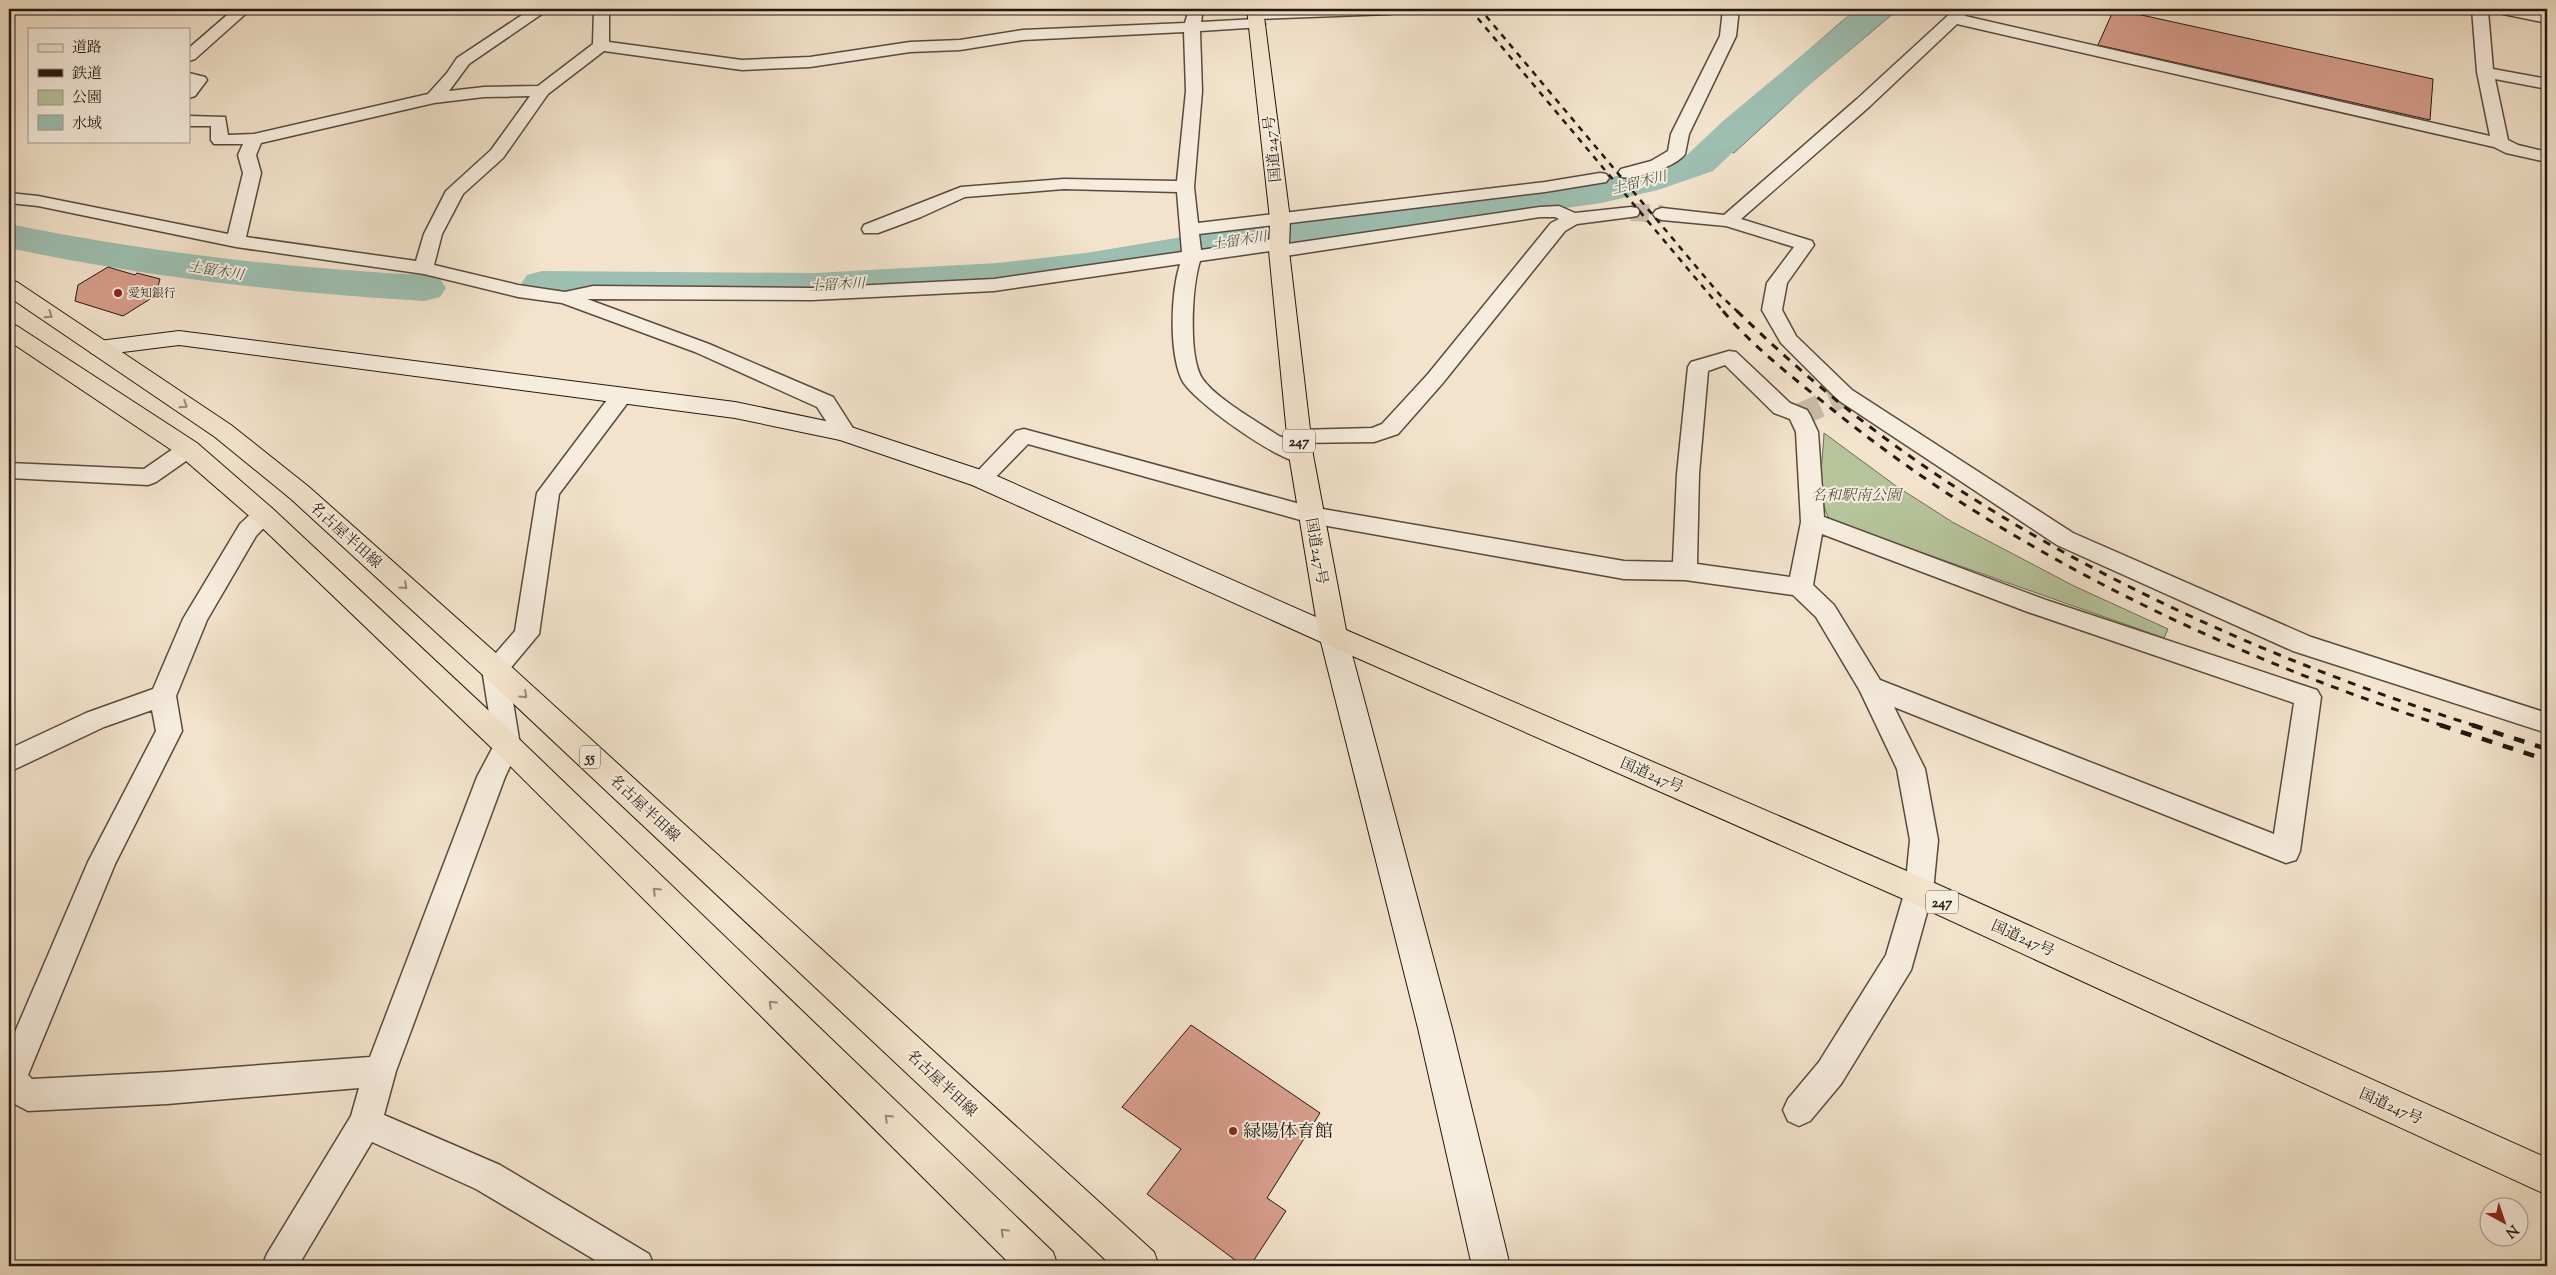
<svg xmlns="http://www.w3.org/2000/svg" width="2556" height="1275" font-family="'Sorts Mill Goudy','Noto Serif JP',serif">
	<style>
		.green { fill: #b6c49b; stroke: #6c6e56 }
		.water { fill: #9dbfb1; stroke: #6c7c71 }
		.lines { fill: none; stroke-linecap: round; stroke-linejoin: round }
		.shore { stroke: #606c60; stroke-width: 1 }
		.river { fill: #9dbfb1; fill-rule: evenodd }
		.building { fill: #d79d8c; stroke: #231810 }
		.street-tunnel-far1 { stroke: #c9baa6; stroke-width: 18; stroke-dasharray: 18 9; stroke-linecap: butt }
		.street-tunnel { stroke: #c9baa6; stroke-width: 23; stroke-dasharray: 23 11; stroke-linecap: butt }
		.street-casing { stroke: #574b3f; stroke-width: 3 }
		.secondary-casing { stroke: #231810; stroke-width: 2 }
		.primary-casing { stroke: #231810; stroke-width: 2 }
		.highway-casing { stroke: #231810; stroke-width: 2 }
		.street { fill: #f7edde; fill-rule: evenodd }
		.secondary { fill: #f7edde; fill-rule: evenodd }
		.primary { fill: #f3e3cc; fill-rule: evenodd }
		.highway { fill: #f3e3cc; fill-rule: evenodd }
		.rail-far2 { stroke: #231810; stroke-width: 2.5; stroke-dasharray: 6 6; stroke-linecap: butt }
		.rail-far1 { stroke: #231810; stroke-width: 3; stroke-dasharray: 8 8; stroke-linecap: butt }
		.rail { stroke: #231810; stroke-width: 4.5; stroke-dasharray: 11 11; stroke-linecap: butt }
		.oneway { stroke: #958877 }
		.poi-dot { fill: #8f2418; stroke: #f7edde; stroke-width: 2 }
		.labels { text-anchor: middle; stroke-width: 4; stroke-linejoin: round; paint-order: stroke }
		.far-poi-label { font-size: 12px; fill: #231810; stroke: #f7edde; text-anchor: start }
		.far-water-label { font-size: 14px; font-style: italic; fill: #4e5248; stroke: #f7edde }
		.shield { fill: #f7edde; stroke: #63584e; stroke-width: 1 }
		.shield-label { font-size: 14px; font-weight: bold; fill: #231810 }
		.street-label { font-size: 15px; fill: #231810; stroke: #f7edde }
		.park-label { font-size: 15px; font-style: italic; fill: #565441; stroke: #f7edde }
		.near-poi-label { font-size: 18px; fill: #231810; stroke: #f7edde; text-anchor: start }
	</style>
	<rect width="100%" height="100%" fill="#f3e3cc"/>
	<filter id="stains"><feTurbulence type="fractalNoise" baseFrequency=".004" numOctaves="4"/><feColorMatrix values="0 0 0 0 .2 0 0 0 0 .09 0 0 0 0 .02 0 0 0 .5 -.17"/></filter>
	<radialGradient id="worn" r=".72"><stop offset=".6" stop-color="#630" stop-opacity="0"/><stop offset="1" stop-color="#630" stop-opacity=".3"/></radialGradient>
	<path class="green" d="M 1824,433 L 1896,486 L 1954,523 L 2074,586 L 2168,629 L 2164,638 L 1830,520 C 1815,496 1823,460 1824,433 Z"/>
	<path class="water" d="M 1856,9 L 1893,9 L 1895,12 L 1806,87 L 1734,153 L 1703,142 Z"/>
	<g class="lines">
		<path class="shore" d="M 1860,9 L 1854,18 L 1819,51 L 1718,135 L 1716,141 L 1733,146 L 1889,9
			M 1748,117 L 1751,118 L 1751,121 L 1732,139 L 1727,138 L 1727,135 Z"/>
		<path class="river" d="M 1854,9 L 1888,9 L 1866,36 L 1749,137 L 1713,171 L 1658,190 L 1601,203 L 1327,242 L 1266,247 L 1086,277 L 998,287 L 815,299 L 542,297 L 527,293 L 521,284 L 527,275 L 542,271 L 815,273 L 998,263 L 1086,253 L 1266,223 L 1327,218 L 1601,179 L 1648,170 L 1687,155 L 1723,121 L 1842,22 Z
			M 9,224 C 147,252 285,268 425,275 L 440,279 L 446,288 L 440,297 L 425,301 C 285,293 146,277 9,248 Z"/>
	</g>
	<path class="building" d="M 2114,9 L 2433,79 L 2430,120 L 2098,45 Z
		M 108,267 L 135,275 L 137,273 L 160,279 L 155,296 L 123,316 L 75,301 L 78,285 Z
		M 1191,1025 L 1320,1113 L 1267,1198 L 1286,1211 L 1250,1266 L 1243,1266 L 1147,1194 L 1181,1149 L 1122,1107 Z"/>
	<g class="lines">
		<path class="street-tunnel-far1" d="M 1631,212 L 1662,214"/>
		<path class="street-tunnel" d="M 1799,415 L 1845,395"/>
		<g class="street-casing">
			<path id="street" d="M 234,9 L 251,9 L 195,59 L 189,61 L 189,48 Z
				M 531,9 L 549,9 L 469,64 L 449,91 L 484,87 L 538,86 L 593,44 L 594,9 L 609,9 L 609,42 L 742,60 L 810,57 L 910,42 L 960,40 L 1023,30 L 1185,23 L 1189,9 L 1203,9 L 1201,22 L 1256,19 L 1248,15 L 1256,10 L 1397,9 L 1395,12 L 1390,14 L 1257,19 L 1265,24 L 1262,27 L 1200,31 L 1202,91 L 1194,187 L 1198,223 L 1545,182 L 1600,173 L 1606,174 L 1609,178 L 1606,182 L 1545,192 L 1199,234 L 1201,250 L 1279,238 L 1286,240 L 1288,244 L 1540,207 L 1559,206 L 1575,213 L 1631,207 L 1637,208 L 1640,212 L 1637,216 L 1631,217 L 1577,224 L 1565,231 L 1442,384 L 1398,434 L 1374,442 L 1294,443 L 1309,450 L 1312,455 L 1309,460 C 1306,461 1304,462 1301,462 C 1280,463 1188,398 1181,378 C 1169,349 1171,293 1180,264 L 994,291 L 812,300 L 587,299 L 709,344 L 833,397 L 856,433 L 853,438 L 845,440 L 837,438 L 817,407 L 695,352 L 562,303 L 518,297 L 424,274 L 236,247 L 38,206 L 9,203 L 9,193 L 38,196 L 228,234 L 243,173 L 238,155 L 243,144 L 214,144 L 211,140 L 211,126 L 189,126 L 189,116 L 225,117 L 228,135 L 254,134 L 428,94 L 447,73 L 457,58 ZM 1184,32 L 1186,91 L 1177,181 L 1064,179 L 961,187 L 864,225 L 862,229 L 864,233 L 878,233 L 921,217 L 965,197 L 1064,189 L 1177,192 L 1182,252 L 994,279 L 812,288 L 593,286 L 565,292 L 518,285 L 434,265 L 442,234 L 463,194 L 503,158 L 548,94 L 604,51 L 742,70 L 810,67 L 910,52 L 960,50 L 1023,40 ZM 530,96 L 491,150 L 446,191 L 424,234 L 416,261 L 246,237 L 261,173 L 256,155 L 261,143 L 434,103 L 484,97 ZM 1540,217 L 1555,217 L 1559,219 L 1551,223 L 1428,374 L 1382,424 L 1372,428 L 1299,430 L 1291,432 L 1288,437 L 1291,441 L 1279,436 C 1258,422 1215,398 1202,378 C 1188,356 1192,286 1200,261 L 1270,251 L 1272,255 L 1279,257 Z
				M 1723,9 L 1739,9 L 1736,36 L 1689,134 L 1685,154 C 1676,167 1635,180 1621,177 L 1618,173 L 1621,169 L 1651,161 L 1668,151 L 1671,134 L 1720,36 Z
				M 1955,9 L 1971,9 L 1965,16 L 2490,136 L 2477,72 L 2472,9 L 2519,9 L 2547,13 L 2547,23 L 2488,11 L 2493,69 L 2547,79 L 2547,89 L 2495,79 L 2508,140 L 2518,145 L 2547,152 L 2547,162 L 2506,153 L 2494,147 L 1957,24 L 1869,107 L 1741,219 L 1812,241 L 1814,245 L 1787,283 L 1782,310 L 1796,336 L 1852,390 L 2073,533 L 2311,637 L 2547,713 L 2547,733 L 2293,651 L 2057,545 L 1838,400 L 1781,343 L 1762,310 L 1767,283 L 1794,247 L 1726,226 L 1662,220 L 1656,218 L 1653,214 L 1656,210 L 1662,208 L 1724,215 L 1857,99 Z
				M 189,73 L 205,77 L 207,80 L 195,96 L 189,98 Z
				M 1729,351 L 1736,352 L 1790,403 L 1807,410 L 1810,415 L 1818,432 L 1824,517 L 2046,600 L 2317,690 L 2321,697 L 2300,851 L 2296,860 L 2286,863 L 1894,707 L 1925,769 L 1938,840 L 1933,891 L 1911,970 L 1841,1084 L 1810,1121 L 1799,1126 L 1788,1121 L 1783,1110 L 1788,1099 L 1819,1062 L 1886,955 L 1905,891 L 1910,840 L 1897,769 L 1860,691 L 1816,617 L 1793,595 L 1685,580 L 1624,579 L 1311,523 L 1028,444 L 989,484 L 981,487 L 973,484 L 970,479 L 1016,431 L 1024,429 L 1311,507 L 1624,561 L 1673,562 L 1677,474 L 1688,367 L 1691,362 ZM 1725,365 L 1774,413 L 1790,419 L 1796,432 L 1801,522 L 1790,577 L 1697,564 L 1699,474 L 1708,371 ZM 1822,534 L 2028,612 L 2294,703 L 2274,834 L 1880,680 L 1834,605 L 1813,585 Z
				M 621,390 L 629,392 L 632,397 L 559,494 L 539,634 L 508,671 L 520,745 L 505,777 L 396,1071 L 384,1115 L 500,1165 L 649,1254 L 654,1266 L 605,1266 L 476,1189 L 372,1142 L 298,1266 L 262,1266 L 267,1254 L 351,1116 L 359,1088 L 167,1104 L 28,1111 L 9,1101 L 9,1046 L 88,862 L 156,731 L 152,710 L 104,727 L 9,772 L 9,749 L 86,713 L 153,689 L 183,619 L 240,524 L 256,509 L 264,507 L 272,509 L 276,515 L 256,536 L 207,620 L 176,696 L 182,731 L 115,864 L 28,1075 L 32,1079 L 167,1072 L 370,1057 L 477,777 L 494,745 L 482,669 L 515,631 L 537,493 L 613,392 Z
				M 188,442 L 196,444 L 199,449 L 196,454 L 156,482 L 148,485 L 9,478 L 9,463 L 144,469 L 180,444 Z"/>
		</g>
		<g class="secondary-casing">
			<path id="secondary" d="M 179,331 L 735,402 L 845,425 L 990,473 L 1343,629 L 1347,636 L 1452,1028 L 1510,1266 L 1472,1266 L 1418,1028 L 1321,642 L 972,485 L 840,440 L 735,418 L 179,345 L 99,355 L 91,353 L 88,348 L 91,343 L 99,341 Z"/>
		</g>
		<g class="primary-casing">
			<path id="primary" d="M 9,281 L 17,282 L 231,425 L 309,487 L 505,661 L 1154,1252 L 1159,1266 L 1112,1266 L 485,677 L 291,499 L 215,437 L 9,297 Z
				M 9,324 L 17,326 L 197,443 L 273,509 L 517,737 L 1053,1252 L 1058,1266 L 1012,1266 L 497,753 L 255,521 L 179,455 L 9,341 Z"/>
		</g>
		<g class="highway-casing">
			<path id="highway" d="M 1247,9 L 1263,9 L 1290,219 L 1289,251 L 1313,455 L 1346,630 L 1930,881 L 2547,1158 L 2547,1195 L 1908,901 L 1323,643 L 1319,636 L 1289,455 L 1269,251 L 1270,219 Z"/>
		</g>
		<use href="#street" class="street"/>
		<use href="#secondary" class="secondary"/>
		<use href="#primary" class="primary"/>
		<use href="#highway" class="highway"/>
		<path class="rail-far2" d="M 1470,9 L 1724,312
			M 1486,16 L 1720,295 L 1738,312"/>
		<path class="rail-far1" d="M 1723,311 C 1754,348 1795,379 1833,410 C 2013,555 2225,654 2444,726
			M 1737,311 C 1775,348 1814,383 1856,416 C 2034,556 2261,658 2476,726"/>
		<path class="rail" d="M 2440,725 L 2547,760
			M 2472,725 L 2547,749"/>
	</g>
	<defs><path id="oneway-chevron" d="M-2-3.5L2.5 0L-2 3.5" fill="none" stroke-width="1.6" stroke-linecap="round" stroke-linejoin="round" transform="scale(1.25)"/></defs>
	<g class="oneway">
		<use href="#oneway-chevron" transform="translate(49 315) rotate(34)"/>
		<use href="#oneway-chevron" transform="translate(184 405) rotate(33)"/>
		<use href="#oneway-chevron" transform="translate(404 586) rotate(42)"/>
		<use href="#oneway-chevron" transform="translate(524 695) rotate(43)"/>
		<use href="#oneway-chevron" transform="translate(656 891) rotate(-136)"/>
		<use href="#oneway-chevron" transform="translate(772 1004) rotate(-136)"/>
		<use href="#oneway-chevron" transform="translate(888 1118) rotate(-136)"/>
		<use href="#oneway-chevron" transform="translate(1004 1232) rotate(-136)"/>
	</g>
	<g class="poi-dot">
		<circle cx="118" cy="293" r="5"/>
		<circle cx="1233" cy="1131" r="5"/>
	</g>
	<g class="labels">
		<g class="far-poi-label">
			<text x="128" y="297">愛知銀行</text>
		</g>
		<g class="far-water-label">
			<text transform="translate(1639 182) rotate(-14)" y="5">土留木川</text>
			<text transform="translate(1239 240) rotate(-9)" y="5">土留木川</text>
			<text transform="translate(216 270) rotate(9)" y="5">土留木川</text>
			<text transform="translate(837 284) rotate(-3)" y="5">土留木川</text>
		</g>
		<g class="shield">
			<rect x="1283" y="429.5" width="32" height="23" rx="4"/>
			<rect x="580" y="745.5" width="20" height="23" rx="4"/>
			<rect x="1926" y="890.5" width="32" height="23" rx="4"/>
		</g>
		<g class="shield-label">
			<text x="1299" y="446">247</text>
			<text x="590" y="762">55</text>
			<text x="1942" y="907">247</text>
		</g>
		<g class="street-label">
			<text transform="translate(1272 149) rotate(-96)" y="5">国道247号</text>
			<text transform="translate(346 535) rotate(42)" y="5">名古屋半田線</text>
			<text transform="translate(1317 551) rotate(80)" y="5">国道247号</text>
			<text transform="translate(1652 775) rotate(23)" y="5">国道247号</text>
			<text transform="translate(645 808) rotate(43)" y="5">名古屋半田線</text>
			<text transform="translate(2023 938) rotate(24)" y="5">国道247号</text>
			<text transform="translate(942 1083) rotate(43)" y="5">名古屋半田線</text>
			<text transform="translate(2391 1106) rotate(24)" y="5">国道247号</text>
		</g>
		<g class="park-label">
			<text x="1856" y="500">名和駅南公園</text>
		</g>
		<g class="near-poi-label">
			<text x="1243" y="1137">緑陽体育館</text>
		</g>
	</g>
	<rect width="2556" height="1275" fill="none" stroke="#f3e3cc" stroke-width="30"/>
	<rect x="10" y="10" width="2536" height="1255" fill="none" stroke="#231810" stroke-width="2.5"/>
	<rect x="15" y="15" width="2526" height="1245" fill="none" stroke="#231810"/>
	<rect x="28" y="28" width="162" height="115" fill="#f7edde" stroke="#a2988c"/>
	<rect x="38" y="44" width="25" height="8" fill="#f3e3cc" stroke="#a2988c"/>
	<text x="72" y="52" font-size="15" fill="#231810">道路</text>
	<rect x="38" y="69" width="25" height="8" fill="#231810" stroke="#a2988c"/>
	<text x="72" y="78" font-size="15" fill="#231810">鉄道</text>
	<rect x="38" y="90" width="25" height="15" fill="#b6c49b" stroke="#a2988c"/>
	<text x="72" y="102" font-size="15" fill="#231810">公園</text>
	<rect x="38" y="115" width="25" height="15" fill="#9dbfb1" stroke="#a2988c"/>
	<text x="72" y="128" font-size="15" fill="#231810">水域</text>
	<g transform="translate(2504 1222) rotate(140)"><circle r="24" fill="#f7edde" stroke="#a2988c"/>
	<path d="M0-4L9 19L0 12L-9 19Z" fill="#8f2418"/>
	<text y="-8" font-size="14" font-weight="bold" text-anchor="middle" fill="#231810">N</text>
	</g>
	<rect width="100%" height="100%" filter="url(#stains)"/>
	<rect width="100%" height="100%" fill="url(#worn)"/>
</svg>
